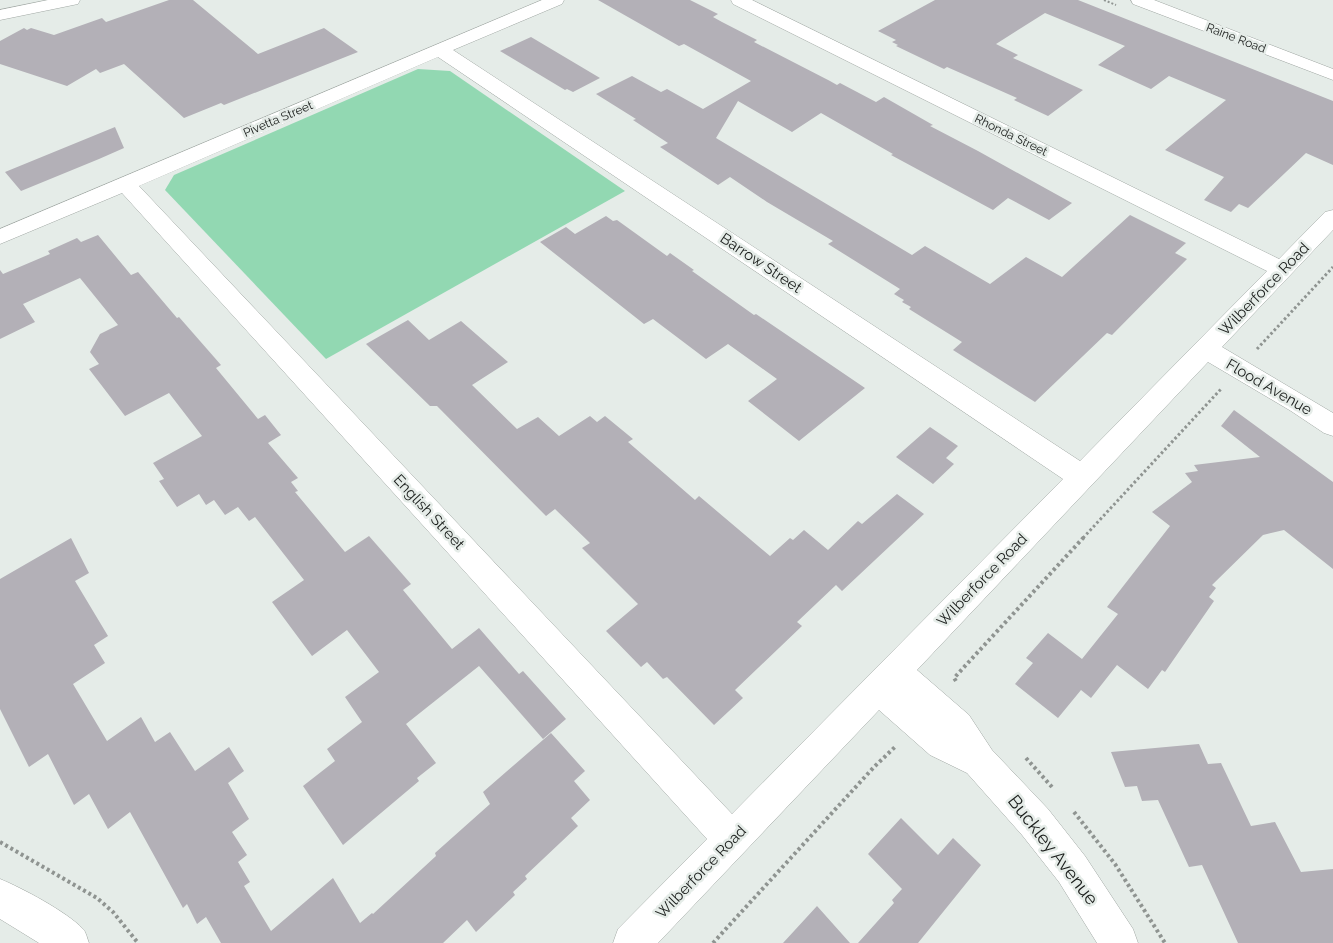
<svg xmlns="http://www.w3.org/2000/svg" width="1333" height="943" font-family="Raleway,sans-serif">
	<style>
		.green { fill: #92d8b2 }
		.building { fill: #b3b0b7 }
		.lines { fill: none; stroke-linecap: round; stroke-linejoin: round }
		.minor-casing { stroke: #a0a7a3; stroke-width: 1 }
		.tertiary-casing { stroke: #a0a7a3; stroke-width: 1 }
		.path-far2 { stroke: #8f9491; stroke-width: 2; stroke-dasharray: 2 2; stroke-linecap: butt }
		.path-far1 { stroke: #8f9491; stroke-width: 3; stroke-dasharray: 2.5 2.5; stroke-linecap: butt }
		.path { stroke: #8f9491; stroke-width: 4; stroke-dasharray: 3 3; stroke-linecap: butt }
		.minor { fill: #fff; fill-rule: evenodd }
		.tertiary { fill: #fff; fill-rule: evenodd }
		.labels { text-anchor: middle; stroke-width: 5; stroke-linejoin: round; paint-order: stroke }
		.far-street-label { font-size: 12px; fill: #1a1d1b; stroke: #e5ece8 }
		.street-label { font-size: 15px; fill: #1a1d1b; stroke: #e5ece8 }
		.near-street-label { font-size: 18px; fill: #1a1d1b; stroke: #e5ece8 }
	</style>
	<rect width="100%" height="100%" fill="#e5ece8"/>
	<path class="green" d="M 418,69 L 450,71 L 625,191 L 326,359 L 165,190 L 174,175 Z"/>
	<path class="building" d="M 169,0 L 193,0 L 258,54 L 324,28 L 358,52 L 224,105 L 221,103 L 184,118 L 124,64 L 100,73 L 96,69 L 67,86 L 0,64 L 0,41 L 24,28 L 27,30 L 31,28 L 54,35 L 102,18 L 106,22 Z
		M 598,0 L 690,0 L 718,14 L 713,17 L 722,22 L 757,40 L 754,42 L 830,81 L 837,85 L 840,83 L 876,102 L 884,97 L 933,125 L 930,126 L 978,151 L 1072,203 L 1049,220 L 1008,198 L 993,210 L 891,155 L 893,154 L 821,113 L 792,132 L 738,101 L 716,138 L 912,255 L 925,246 L 990,284 L 1026,257 L 1062,277 L 1130,215 L 1186,243 L 1175,253 L 1187,259 L 1112,335 L 1107,333 L 1035,402 L 953,350 L 962,342 L 909,309 L 911,307 L 902,302 L 904,300 L 894,294 L 900,289 L 828,244 L 833,241 L 767,202 L 730,177 L 718,185 L 660,147 L 668,143 L 633,120 L 636,119 L 596,94 L 632,76 L 661,92 L 667,89 L 703,109 L 751,81 L 684,44 L 679,46 Z
		M 935,0 L 1078,0 L 1333,101 L 1333,165 L 1306,153 L 1248,208 L 1239,204 L 1231,212 L 1204,200 L 1224,177 L 1165,150 L 1226,100 L 1169,76 L 1151,89 L 1098,65 L 1125,46 L 1045,13 L 996,44 L 1018,55 L 1013,58 L 1083,90 L 1048,116 L 1014,100 L 1017,98 L 947,67 L 944,69 L 896,46 L 898,45 L 892,42 L 896,40 L 878,31 Z
		M 531,37 L 600,78 L 573,92 L 567,89 L 565,90 L 500,51 Z
		M 115,127 L 124,148 L 99,159 L 21,191 L 5,172 Z
		M 606,216 L 613,221 L 617,220 L 667,256 L 670,253 L 694,270 L 692,271 L 754,315 L 756,314 L 865,388 L 799,441 L 748,401 L 777,379 L 728,344 L 706,359 L 653,319 L 644,324 L 540,242 L 566,227 L 575,234 Z
		M 98,235 L 131,275 L 138,272 L 177,318 L 179,317 L 221,365 L 216,368 L 258,419 L 265,415 L 281,435 L 268,443 L 298,478 L 291,482 L 298,491 L 295,492 L 345,552 L 369,536 L 411,584 L 403,590 L 452,649 L 479,628 L 519,674 L 523,671 L 566,719 L 543,739 L 479,666 L 406,724 L 436,763 L 417,778 L 419,781 L 343,845 L 303,786 L 335,761 L 327,749 L 362,722 L 345,697 L 379,672 L 347,630 L 312,656 L 272,602 L 304,580 L 255,517 L 249,521 L 238,507 L 225,515 L 214,500 L 206,505 L 199,494 L 177,507 L 159,481 L 164,479 L 153,463 L 202,436 L 169,393 L 125,416 L 89,369 L 99,364 L 90,352 L 100,334 L 118,325 L 80,278 L 23,304 L 35,322 L 0,339 L 0,270 L 3,274 L 50,254 L 48,251 L 77,238 L 81,242 Z
		M 408,320 L 429,340 L 461,321 L 508,362 L 472,385 L 517,429 L 538,417 L 559,436 L 590,416 L 597,422 L 605,416 L 633,439 L 628,442 L 695,500 L 699,496 L 770,556 L 790,538 L 793,540 L 804,530 L 828,550 L 858,521 L 862,524 L 897,494 L 924,514 L 842,591 L 836,585 L 797,622 L 802,626 L 735,690 L 743,698 L 714,725 L 667,677 L 663,679 L 647,662 L 641,667 L 606,631 L 638,604 L 582,548 L 590,543 L 555,509 L 546,516 L 437,406 L 430,406 L 366,344 Z
		M 1234,410 L 1333,482 L 1333,569 L 1284,530 L 1263,535 L 1212,585 L 1216,588 L 1209,597 L 1214,601 L 1165,672 L 1162,670 L 1148,689 L 1117,665 L 1091,698 L 1081,690 L 1058,718 L 1015,684 L 1033,663 L 1026,658 L 1048,633 L 1082,659 L 1118,614 L 1107,607 L 1170,526 L 1152,512 L 1192,482 L 1185,473 L 1198,471 L 1194,465 L 1260,457 L 1221,426 Z
		M 930,427 L 958,446 L 946,458 L 954,464 L 933,484 L 896,457 Z
		M 71,538 L 89,573 L 75,581 L 108,636 L 94,645 L 105,663 L 73,684 L 107,741 L 141,717 L 155,742 L 170,732 L 195,771 L 229,747 L 244,771 L 228,783 L 249,819 L 232,832 L 247,855 L 238,862 L 250,882 L 244,886 L 271,931 L 333,878 L 360,923 L 372,913 L 373,914 L 436,856 L 435,853 L 490,804 L 483,792 L 551,733 L 585,771 L 574,781 L 590,800 L 571,818 L 578,826 L 525,876 L 527,879 L 513,892 L 515,895 L 476,932 L 467,920 L 443,943 L 221,943 L 206,917 L 197,924 L 187,904 L 183,908 L 130,812 L 108,829 L 89,794 L 74,805 L 48,754 L 29,767 L 0,709 L 0,579 Z
		M 1199,744 L 1208,764 L 1221,763 L 1251,826 L 1275,822 L 1301,872 L 1333,869 L 1333,943 L 1238,943 L 1202,865 L 1189,867 L 1158,800 L 1142,801 L 1137,786 L 1125,787 L 1111,752 Z
		M 901,818 L 938,855 L 953,838 L 981,865 L 918,943 L 858,943 L 894,903 L 892,900 L 902,889 L 868,854 Z
		M 817,906 L 850,943 L 783,943 Z"/>
	<g class="lines">
		<g class="minor-casing">
			<path id="minor" d="M 542,0 L 564,0 L 562,4 L 453,50 L 1080,461 L 1267,271 L 733,4 L 731,0 L 752,0 L 1279,259 L 1325,212 L 1333,210 L 1333,230 L 1222,347 L 1333,413 L 1333,436 L 1324,433 L 1291,411 L 1208,362 L 917,670 L 969,715 L 992,750 L 1048,809 L 1085,856 L 1133,929 L 1138,943 L 1097,943 L 1059,882 L 1022,835 L 967,773 L 930,755 L 879,710 L 658,943 L 613,943 L 618,929 L 707,839 L 122,193 L 0,244 L 0,229 ZM 438,57 L 1063,479 L 732,814 L 139,186 Z
				M 1131,0 L 1154,0 L 1333,69 L 1333,80 L 1133,4 Z
				M 0,879 C 22,888 67,912 83,929 C 86,932 87,938 89,943 L 39,943 L 0,919 Z"/>
		</g>
		<g class="tertiary-casing">
			<path id="tertiary" d="M 48,0 L 80,0 L 78,4 L 0,20 L 0,10 Z"/>
		</g>
		<path class="path-far2" d="M 1104,0 L 1116,5"/>
		<path class="path-far1" d="M 1257,349 L 1333,267
			M 1083,538 L 1221,389"/>
		<path class="path" d="M 956,681 L 954,678 L 1084,537
			M 1026,758 L 1052,787
			M 1074,812 L 1115,864 L 1165,943
			M 0,842 L 97,898 L 113,912 L 138,943
			M 713,943 L 874,767 L 896,746"/>
		<use href="#minor" class="minor"/>
		<use href="#tertiary" class="tertiary"/>
	</g>
	<g class="labels">
		<g class="far-street-label">
			<text transform="translate(1236 38) rotate(21)" y="4">Raine Road</text>
			<text transform="translate(278 119) rotate(-23)" y="4">Pivetta Street</text>
			<text transform="translate(1011 135) rotate(26)" y="4">Rhonda Street</text>
		</g>
		<g class="street-label">
			<text transform="translate(761 263) rotate(34)" y="5">Barrow Street</text>
			<text transform="translate(1264 289) rotate(-46)" y="5">Wilberforce Road</text>
			<text transform="translate(1269 387) rotate(30)" y="5">Flood Avenue</text>
			<text transform="translate(429 512) rotate(47)" y="5">English Street</text>
			<text transform="translate(982 580) rotate(-46)" y="5">Wilberforce Road</text>
			<text transform="translate(701 872) rotate(-46)" y="5">Wilberforce Road</text>
		</g>
		<g class="near-street-label">
			<text transform="translate(1053 850) rotate(52)" y="6">Buckley Avenue</text>
		</g>
	</g>
</svg>
